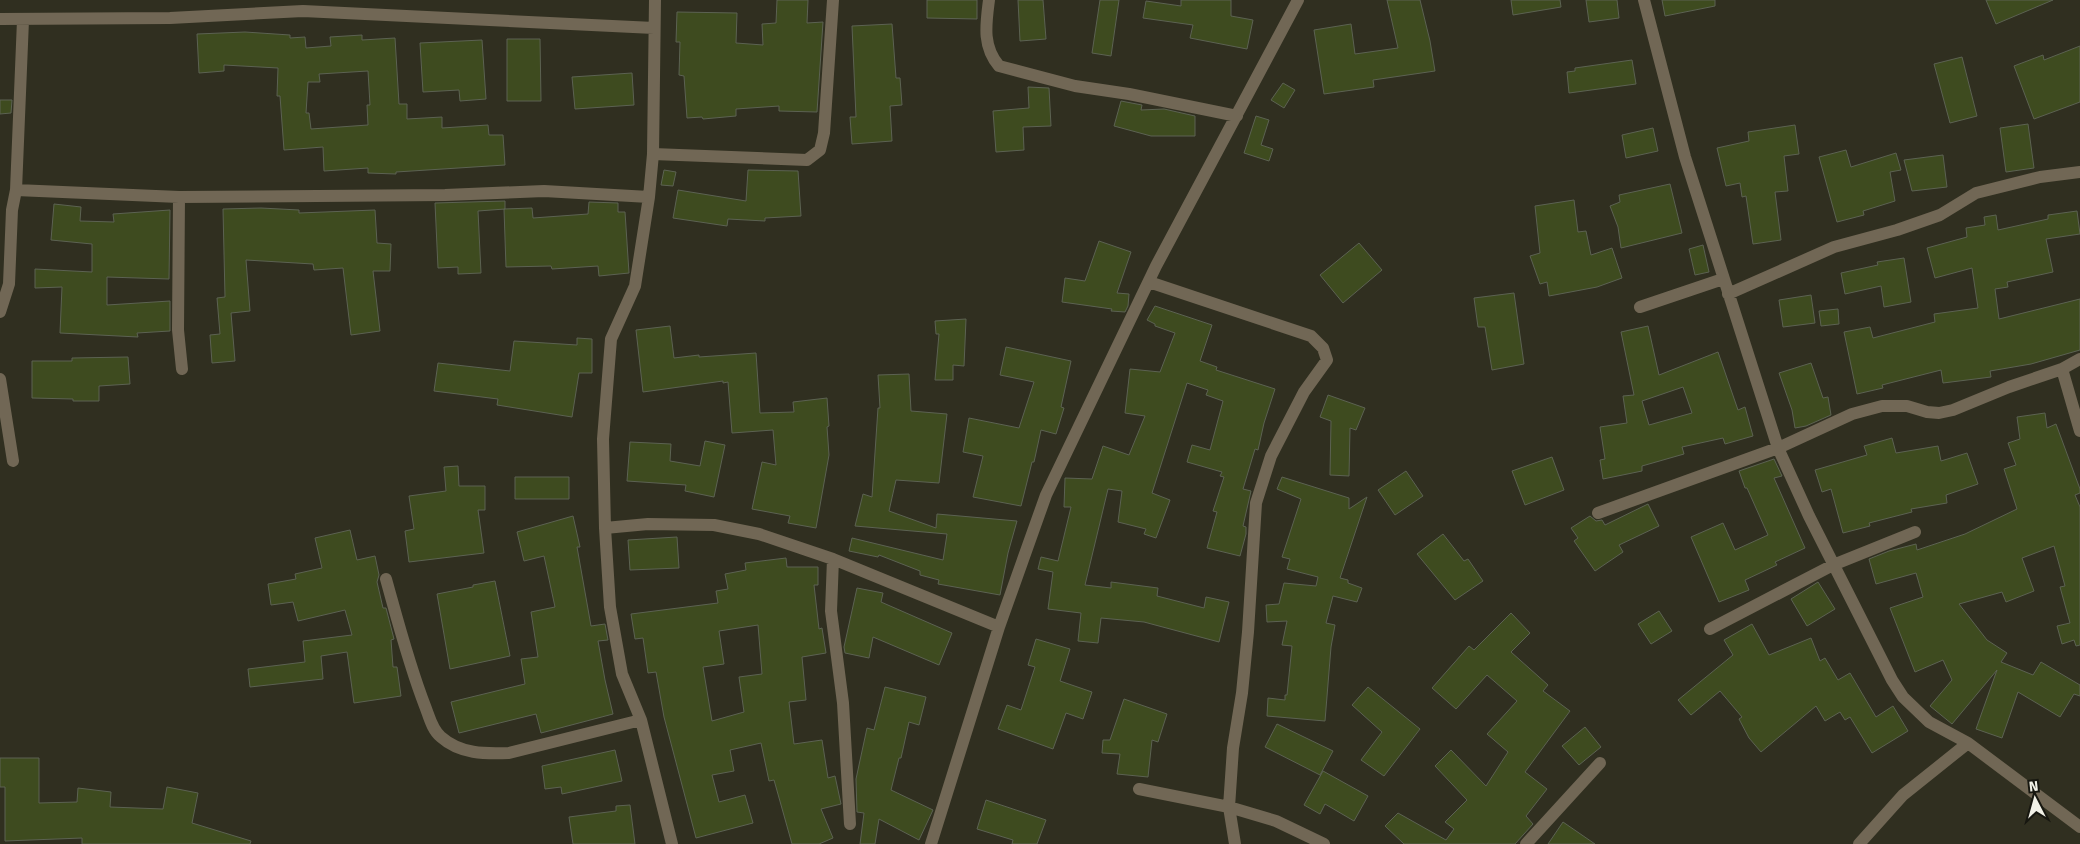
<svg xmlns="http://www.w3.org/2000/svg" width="2080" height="844" font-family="'Fira Sans',sans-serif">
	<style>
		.building { fill: #3e4b1f; stroke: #5c6252; fill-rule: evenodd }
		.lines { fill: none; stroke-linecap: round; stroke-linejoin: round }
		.street { stroke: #716755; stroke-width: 12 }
	</style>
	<rect width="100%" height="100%" fill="#302f20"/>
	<path class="building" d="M 777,0 L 808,0 L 807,23 L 823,22 L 817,112 L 779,111 L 779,106 L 736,109 L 736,116 L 703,119 L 702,117 L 687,118 L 684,76 L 679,75 L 680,42 L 676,42 L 677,12 L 737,13 L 736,43 L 763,45 L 762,24 L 776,23 Z
		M 927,0 L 977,0 L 977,19 L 927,18 Z
		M 1018,0 L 1043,0 L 1046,39 L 1020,41 Z
		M 1100,0 L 1119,0 L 1111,56 L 1092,53 Z
		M 1181,0 L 1231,0 L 1231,16 L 1253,20 L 1247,49 L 1190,38 L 1193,25 L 1143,18 L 1146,1 L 1181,6 Z
		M 1387,0 L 1420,0 L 1430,41 L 1435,71 L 1373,80 L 1374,87 L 1324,94 L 1314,30 L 1351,24 L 1355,54 L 1398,48 Z
		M 1511,0 L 1560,0 L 1561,7 L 1513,15 Z
		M 1586,0 L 1617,0 L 1619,18 L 1589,22 Z
		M 1662,0 L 1715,0 L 1715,6 L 1665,16 Z
		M 1986,0 L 2053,0 L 1996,24 Z
		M 892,24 L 896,78 L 900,78 L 902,105 L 890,106 L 892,141 L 852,144 L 850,117 L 856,117 L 852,26 Z
		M 245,32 L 290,35 L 290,38 L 305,37 L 306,48 L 331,46 L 330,37 L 362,35 L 362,40 L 395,38 L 399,104 L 407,104 L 407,119 L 442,117 L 442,128 L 488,125 L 489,135 L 503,135 L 505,165 L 396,172 L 396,174 L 368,173 L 368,168 L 324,171 L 323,147 L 284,150 L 280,96 L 277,96 L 278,68 L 224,65 L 224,71 L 199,73 L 197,34 ZM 368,71 L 370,105 L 367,105 L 368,125 L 311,129 L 309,113 L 306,113 L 308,82 L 320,82 L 319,74 Z
		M 507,39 L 540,39 L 541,101 L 507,101 Z
		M 482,40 L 486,99 L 460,101 L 459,90 L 423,92 L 420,43 Z
		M 2080,46 L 2080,102 L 2034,119 L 2014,66 L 2043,55 L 2044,60 Z
		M 1962,57 L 1977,116 L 1950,123 L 1934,64 Z
		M 1632,60 L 1636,84 L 1569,93 L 1567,72 L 1575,71 L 1575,68 Z
		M 632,73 L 634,105 L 575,109 L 572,77 Z
		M 1283,83 L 1295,90 L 1284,108 L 1271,100 Z
		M 1028,87 L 1049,88 L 1051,126 L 1023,127 L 1024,150 L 996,152 L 993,111 L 1029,108 Z
		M 0,100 L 12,100 L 11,113 L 0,114 Z
		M 1121,101 L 1142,105 L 1141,110 L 1164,109 L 1195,116 L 1195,136 L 1151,136 L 1114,126 Z
		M 1256,116 L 1269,120 L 1261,145 L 1273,149 L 1269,161 L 1244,153 Z
		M 2028,124 L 2034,168 L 2006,172 L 2000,128 Z
		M 1795,125 L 1799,154 L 1784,156 L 1788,191 L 1775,192 L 1781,240 L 1753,244 L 1746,196 L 1742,197 L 1740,183 L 1726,186 L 1717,148 L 1749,141 L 1748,132 Z
		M 1653,128 L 1658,151 L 1626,158 L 1622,135 Z
		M 1846,150 L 1851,167 L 1896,153 L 1901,170 L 1890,172 L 1895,201 L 1863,211 L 1864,215 L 1837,222 L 1819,157 Z
		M 1943,155 L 1947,187 L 1912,191 L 1904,160 Z
		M 664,170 L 676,172 L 673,186 L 661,185 Z
		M 748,170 L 798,171 L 801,216 L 765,218 L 765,221 L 728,219 L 727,226 L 673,218 L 678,190 L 746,201 Z
		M 1670,184 L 1682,233 L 1621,248 L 1618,227 L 1610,206 L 1620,202 L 1619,195 Z
		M 1574,200 L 1578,232 L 1586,231 L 1591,255 L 1612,248 L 1622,278 L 1597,287 L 1549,296 L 1547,282 L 1540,284 L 1530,256 L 1540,253 L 1535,206 Z
		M 505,201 L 505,209 L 478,211 L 481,273 L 458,274 L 458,267 L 438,268 L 435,203 Z
		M 589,202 L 618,203 L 618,212 L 625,212 L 629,273 L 599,276 L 598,266 L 552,269 L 551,266 L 506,267 L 504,209 L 532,208 L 533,218 L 588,214 Z
		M 54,204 L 81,207 L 80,221 L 114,222 L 113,214 L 170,210 L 169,279 L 107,277 L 107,305 L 170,301 L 170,331 L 137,333 L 138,337 L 60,333 L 62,287 L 35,288 L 35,269 L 92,272 L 92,244 L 51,240 Z
		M 261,208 L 299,210 L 299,213 L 375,210 L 377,243 L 391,244 L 390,271 L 373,271 L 380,331 L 351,335 L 343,268 L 314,270 L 313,264 L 246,260 L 250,311 L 231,313 L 235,361 L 212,363 L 210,335 L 220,334 L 217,298 L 225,297 L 223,209 Z
		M 2077,211 L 2080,234 L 2046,239 L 2053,272 L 2007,282 L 2008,287 L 1995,289 L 1999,319 L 2080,299 L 2080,350 L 2031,364 L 1990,371 L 1991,377 L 1943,383 L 1941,370 L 1882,385 L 1883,388 L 1857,394 L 1844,332 L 1870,327 L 1873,338 L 1935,322 L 1934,314 L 1978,308 L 1972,268 L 1935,278 L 1927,248 L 1967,237 L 1966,228 L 1985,225 L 1984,217 L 1996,215 L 1998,230 L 2048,219 L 2048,215 Z
		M 1099,241 L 1131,252 L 1117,293 L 1129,294 L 1128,306 L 1125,312 L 1111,311 L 1112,309 L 1062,302 L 1065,278 L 1085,281 Z
		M 1359,243 L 1382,270 L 1343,303 L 1320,275 Z
		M 1703,245 L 1709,272 L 1695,275 L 1689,249 Z
		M 1904,258 L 1911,302 L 1884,307 L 1881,286 L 1845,294 L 1841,273 L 1878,265 L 1877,262 Z
		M 1514,293 L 1524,364 L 1492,370 L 1485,327 L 1478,327 L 1474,298 Z
		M 1811,295 L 1815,323 L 1783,327 L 1779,300 Z
		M 1155,306 L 1212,325 L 1200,361 L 1217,367 L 1216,370 L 1275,389 L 1264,423 L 1258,450 L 1255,449 L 1243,489 L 1251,491 L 1243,526 L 1246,527 L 1246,534 L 1240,556 L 1207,548 L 1217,512 L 1213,511 L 1224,477 L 1220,476 L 1222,472 L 1187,462 L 1192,445 L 1210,450 L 1223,401 L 1206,395 L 1208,390 L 1187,383 L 1152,493 L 1170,500 L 1156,538 L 1144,534 L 1146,529 L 1118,522 L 1122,491 L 1108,489 L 1085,585 L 1111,588 L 1111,582 L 1158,588 L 1157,596 L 1204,608 L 1206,597 L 1229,602 L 1219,642 L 1144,622 L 1101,618 L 1098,643 L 1078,641 L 1081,613 L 1048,609 L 1053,572 L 1038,569 L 1041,557 L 1058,561 L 1071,507 L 1064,507 L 1065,478 L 1092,479 L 1103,446 L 1129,455 L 1145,416 L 1125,413 L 1130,369 L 1160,372 L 1175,333 L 1155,326 L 1155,324 L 1147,320 Z
		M 1838,309 L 1839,324 L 1821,326 L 1819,311 Z
		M 966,319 L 964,366 L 953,365 L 953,380 L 935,380 L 939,334 L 936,334 L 935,321 Z
		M 670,326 L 674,358 L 699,355 L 699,357 L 756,353 L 760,413 L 794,412 L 793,402 L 827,398 L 829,426 L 827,427 L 829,455 L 816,528 L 788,523 L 790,516 L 752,509 L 762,462 L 776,465 L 773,430 L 732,433 L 728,382 L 723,383 L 723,381 L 643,392 L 636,330 Z
		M 1648,326 L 1659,375 L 1718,352 L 1738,410 L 1745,407 L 1753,436 L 1725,444 L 1723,438 L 1682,447 L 1684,454 L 1642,466 L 1642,471 L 1603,479 L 1600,460 L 1605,459 L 1600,427 L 1627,423 L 1623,396 L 1634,395 L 1621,332 ZM 1683,387 L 1692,413 L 1649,425 L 1642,401 Z
		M 577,338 L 592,339 L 592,373 L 579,373 L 572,417 L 497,405 L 498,399 L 434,391 L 438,363 L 510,371 L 514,341 L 577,345 Z
		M 1006,347 L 1071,361 L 1061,407 L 1064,408 L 1056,434 L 1041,430 L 1034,462 L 1032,462 L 1021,506 L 973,497 L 983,456 L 963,452 L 969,418 L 1019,428 L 1034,382 L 1000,375 Z
		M 128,357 L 130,384 L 99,386 L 99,401 L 73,401 L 73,399 L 32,398 L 32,361 L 72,361 L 72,358 Z
		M 1811,363 L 1823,398 L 1828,397 L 1831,415 L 1806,426 L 1795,428 L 1792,410 L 1779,373 Z
		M 909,374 L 911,411 L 947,414 L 939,483 L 896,480 L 889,511 L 936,528 L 937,514 L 1017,521 L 1008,553 L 1000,595 L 938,584 L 939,580 L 920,575 L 920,571 L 879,555 L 878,557 L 849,551 L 852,538 L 943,560 L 947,534 L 855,526 L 863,494 L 872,497 L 878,408 L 880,408 L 878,375 Z
		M 1328,395 L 1365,408 L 1356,430 L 1350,428 L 1349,476 L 1330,475 L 1331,421 L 1320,417 Z
		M 2045,413 L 2047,428 L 2056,424 L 2080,489 L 2080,493 L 2075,495 L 2080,507 L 2080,645 L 2076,646 L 2074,640 L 2062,644 L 2057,626 L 2070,623 L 2060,587 L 2065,586 L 2054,546 L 2022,558 L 2034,591 L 2006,602 L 2002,592 L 1959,604 L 1987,640 L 2007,653 L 2001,662 L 2033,675 L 2041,662 L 2080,685 L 2080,696 L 2074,694 L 2060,717 L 2018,692 L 2002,738 L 1976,729 L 1997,670 L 1952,724 L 1930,706 L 1952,680 L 1943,660 L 1915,672 L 1890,608 L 1923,597 L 1916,573 L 1876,584 L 1869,559 L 1889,551 L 1916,544 L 1917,550 L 1965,534 L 2017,509 L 2004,469 L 2016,465 L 2008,443 L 2020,439 L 2017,417 Z
		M 1892,438 L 1896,453 L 1938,446 L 1941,461 L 1967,453 L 1978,484 L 1946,495 L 1947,503 L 1911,509 L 1912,512 L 1869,523 L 1870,526 L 1843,533 L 1831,489 L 1822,492 L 1815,470 L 1867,455 L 1864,446 Z
		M 705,441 L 725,445 L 714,497 L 685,491 L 686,485 L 627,481 L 630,442 L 671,444 L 670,461 L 700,466 Z
		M 1552,457 L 1564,490 L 1525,505 L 1512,471 Z
		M 1774,459 L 1782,476 L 1774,478 L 1805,548 L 1775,562 L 1777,565 L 1745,580 L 1749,590 L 1719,602 L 1691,537 L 1723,523 L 1735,550 L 1768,535 L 1747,488 L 1745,488 L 1739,471 Z
		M 458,466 L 459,486 L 485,486 L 485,510 L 478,510 L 484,553 L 409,562 L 405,531 L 414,529 L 409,496 L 446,491 L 444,467 Z
		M 1406,471 L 1423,496 L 1395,515 L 1378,490 Z
		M 515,477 L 569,477 L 569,499 L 515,499 Z
		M 1282,477 L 1349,498 L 1349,509 L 1367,497 L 1340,578 L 1348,580 L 1348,583 L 1362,588 L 1357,602 L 1333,596 L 1326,623 L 1335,625 L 1331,647 L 1325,721 L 1267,716 L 1268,698 L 1285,700 L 1285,695 L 1287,695 L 1292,646 L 1282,645 L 1287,621 L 1267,622 L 1266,605 L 1279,604 L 1284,583 L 1316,586 L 1318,577 L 1287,569 L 1290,559 L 1282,557 L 1301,499 L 1277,489 Z
		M 1648,504 L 1659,526 L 1619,545 L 1623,552 L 1595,571 L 1574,541 L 1578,538 L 1571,528 L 1590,516 L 1596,521 L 1602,520 L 1605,525 Z
		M 573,516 L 580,547 L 577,547 L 591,626 L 605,624 L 608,640 L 598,641 L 605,680 L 613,714 L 541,733 L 536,714 L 459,733 L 451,702 L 525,684 L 521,659 L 538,657 L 531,612 L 555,607 L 544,556 L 524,561 L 517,532 Z
		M 350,530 L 357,560 L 375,556 L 379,575 L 377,582 L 383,608 L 386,608 L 394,639 L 391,640 L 393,667 L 397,667 L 401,696 L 354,703 L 347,652 L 321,656 L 323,679 L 250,687 L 248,669 L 305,662 L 303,641 L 352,635 L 345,610 L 298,621 L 293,602 L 271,605 L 268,584 L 296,579 L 295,574 L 322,568 L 315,538 Z
		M 1443,534 L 1464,561 L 1468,559 L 1483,581 L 1455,600 L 1417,554 Z
		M 677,537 L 679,568 L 630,570 L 628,540 Z
		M 786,558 L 787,567 L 818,567 L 818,585 L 814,585 L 819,629 L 822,628 L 826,653 L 802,657 L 806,700 L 789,702 L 794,744 L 822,740 L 828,778 L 835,776 L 841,804 L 821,809 L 833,838 L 819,844 L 792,844 L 774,780 L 769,781 L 761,743 L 730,750 L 734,771 L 712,775 L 719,802 L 745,795 L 753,823 L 696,838 L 664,717 L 656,672 L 648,673 L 643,638 L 635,639 L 631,614 L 718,603 L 716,591 L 728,589 L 725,574 L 746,570 L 745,563 ZM 758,625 L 762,674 L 739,677 L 744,712 L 712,721 L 703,667 L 724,664 L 719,631 Z
		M 495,581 L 510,656 L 450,669 L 437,594 L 473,587 L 473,585 Z
		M 1818,582 L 1835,609 L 1807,626 L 1791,599 Z
		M 857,588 L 883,593 L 881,602 L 952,633 L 939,665 L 873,637 L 869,658 L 845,653 L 844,647 Z
		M 1659,611 L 1672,631 L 1651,644 L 1638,624 Z
		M 1511,613 L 1530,633 L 1511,652 L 1548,685 L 1543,691 L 1570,711 L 1525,772 L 1547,789 L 1526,816 L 1533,824 L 1515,844 L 1404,844 L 1385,826 L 1398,813 L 1446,840 L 1454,829 L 1445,822 L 1467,800 L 1435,766 L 1451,750 L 1486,786 L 1508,752 L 1487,734 L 1517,701 L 1487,675 L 1456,709 L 1432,688 L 1469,646 L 1474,650 Z
		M 1752,624 L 1769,655 L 1811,638 L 1820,661 L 1825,658 L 1838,680 L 1850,673 L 1876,717 L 1893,706 L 1908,731 L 1872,753 L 1850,717 L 1845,720 L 1840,712 L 1825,721 L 1816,706 L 1761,752 L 1749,738 L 1739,719 L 1742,717 L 1720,691 L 1691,715 L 1678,700 L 1733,655 L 1724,640 Z
		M 1036,639 L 1070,649 L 1060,681 L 1092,692 L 1083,719 L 1066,713 L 1053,749 L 998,729 L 1007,705 L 1021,710 L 1035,667 L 1028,665 Z
		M 885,687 L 926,697 L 919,725 L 909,722 L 901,758 L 899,758 L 891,790 L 933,810 L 919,840 L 879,819 L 875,844 L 860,844 L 864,813 L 857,812 L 856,779 L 867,728 L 874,730 Z
		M 1368,687 L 1420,729 L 1384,776 L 1361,760 L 1382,732 L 1352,705 Z
		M 1124,699 L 1167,714 L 1158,742 L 1152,740 L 1148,777 L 1117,774 L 1120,754 L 1102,753 L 1103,740 L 1110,740 Z
		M 1277,724 L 1333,751 L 1320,775 L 1265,747 Z
		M 1585,727 L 1601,747 L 1579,765 L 1562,746 Z
		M 615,750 L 622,781 L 562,794 L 561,787 L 545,789 L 542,766 Z
		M 0,758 L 39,758 L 39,803 L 77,802 L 78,788 L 111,792 L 110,807 L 163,809 L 167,787 L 198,793 L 192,823 L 251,841 L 250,844 L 82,844 L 82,838 L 5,841 L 5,787 L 0,787 Z
		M 1323,771 L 1368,796 L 1354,821 L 1325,804 L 1320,814 L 1304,805 Z
		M 986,800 L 1046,820 L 1037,844 L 1012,844 L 1013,840 L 977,829 Z
		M 630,805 L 635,844 L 573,844 L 569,817 L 616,811 L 616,806 Z
		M 1563,822 L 1595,844 L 1548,844 Z"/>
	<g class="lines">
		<path class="street" d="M 655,0 L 653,154 L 649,197 L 635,286 L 611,339 L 603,439 L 605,528 L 610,607 L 622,674 L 641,720 L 672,844
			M 989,0 C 986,24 982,46 999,66 L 1075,86 L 1129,94 L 1237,116
			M 1644,0 L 1685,157 L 1778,448 L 1809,516 L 1892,680 L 1903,697 L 1929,722 L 1968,743 L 2080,827
			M 0,19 L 170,18 L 303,11 L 654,28
			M 653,154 L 807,160 L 820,150 L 824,133 L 833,0
			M 16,190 L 179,197 L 445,195 L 544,191 L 649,197
			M 179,197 L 178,330 L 182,369
			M 1149,282 L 1311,336 L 1323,348 L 1327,360 L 1304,392 L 1271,456 L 1256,503 L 1248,632 L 1242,693 L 1233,748 L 1229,807 L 1235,844
			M 1728,294 L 1834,247 L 1897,230 L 1940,215 L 1976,193 L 2040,177 L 2080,172
			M 1640,307 L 1723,279
			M 0,312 L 9,284 L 12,210 L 16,190 L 23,20
			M 2062,369 L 2080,431
			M 0,379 L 13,461
			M 1598,513 L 1778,448 L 1852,414 L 1882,406 L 1907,406 L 1927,412 L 1939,413 L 1953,410 L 2009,387 L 2062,369 L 2080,359
			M 605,528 L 648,524 L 714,525 L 759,534 L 833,559 L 999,627
			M 833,559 L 831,611 L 843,703 L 850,824
			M 386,579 C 398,622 409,665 425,706 C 429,716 432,730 441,737 C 460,754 485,754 509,753 L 641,720
			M 1710,629 L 1833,565 L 1915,532
			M 1139,789 L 1229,807 L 1276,821 L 1324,844
			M 931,844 L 999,627 L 1046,495 L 1156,266 L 1298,0
			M 1526,844 L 1600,763
			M 1859,844 L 1903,795 L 1968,743"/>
	</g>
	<g transform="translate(2035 799) rotate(354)" stroke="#171710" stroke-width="4" paint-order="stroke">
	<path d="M0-4L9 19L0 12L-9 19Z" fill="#f1f1e7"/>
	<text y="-8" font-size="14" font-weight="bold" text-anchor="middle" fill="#f1f1e7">N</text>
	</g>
</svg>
